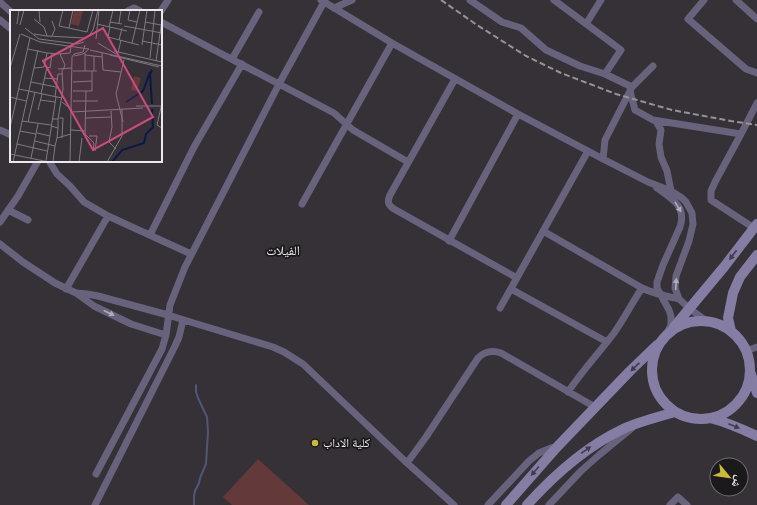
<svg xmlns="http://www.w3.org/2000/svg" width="757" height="505" font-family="'Roboto Serif','Noto Naskh Arabic',serif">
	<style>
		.green { fill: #64393a }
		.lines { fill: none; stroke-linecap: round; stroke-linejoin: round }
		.stream { stroke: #4f5779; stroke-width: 2 }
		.street { stroke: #68627c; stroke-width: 7 }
		.secondary { stroke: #867da5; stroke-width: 10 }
		.rail { stroke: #979298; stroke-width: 2; stroke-dasharray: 6 3; stroke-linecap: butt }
		.oneway { fill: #b1acba }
		.oneway2 { fill: #413c4c }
		.poi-dot { fill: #cbba39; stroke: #1c191c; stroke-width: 1.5 }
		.labels { text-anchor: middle; stroke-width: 3.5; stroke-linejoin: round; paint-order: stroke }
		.poi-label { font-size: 12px; fill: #ece8ed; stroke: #1c191c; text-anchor: start }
		.neighbourhood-label { font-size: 13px; fill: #ece8ed; stroke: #1c191c }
		.inset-river { fill: none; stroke: #0c1947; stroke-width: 2 }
		.inset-road { fill: none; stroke: #7f7a80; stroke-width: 1 }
		.view { fill: #cc4c80; fill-opacity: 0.15; stroke: #cc4c80; stroke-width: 2 }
		.inset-edge { fill: none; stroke: #ece8ed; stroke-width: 2 }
	</style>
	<rect width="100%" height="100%" fill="#363037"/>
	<path class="green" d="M 258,459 L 309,505 L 232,505 L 223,497 Z"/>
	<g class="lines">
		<path class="stream" d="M 194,505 L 194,496 L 195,491 L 199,483 L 200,478 L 206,464 L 208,432 L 207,417 L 198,398 L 196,392 L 196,385"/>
		<path class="street" d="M 321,0 L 392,43 L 518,114 L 603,159 L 648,182 L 671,191 L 682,198 L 686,202 L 692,213 L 693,224 L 689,241 L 676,276 L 675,288 L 679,299 L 690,309 L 708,322
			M 470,0 L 502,22 L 521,28 L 546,50 L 580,66 L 605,74 L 632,87
			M 554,0 L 621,50 L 605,74
			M 704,0 L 688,19 L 746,69 L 757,73
			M 736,0 L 757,19
			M 0,2 L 11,12
			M 334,8 L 352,0
			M 128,11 L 134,8 L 140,11
			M 161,11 L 168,0
			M 0,20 L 11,29
			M 161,22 L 334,113 L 353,130 L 408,162
			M 586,24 L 601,0
			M 232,59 L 259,12
			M 455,79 L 390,195 C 387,202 388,205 394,209 L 517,278
			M 630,91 L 635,110 L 653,120 L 741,134 L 757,103
			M 656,121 L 661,130 L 659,144 L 661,157 L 667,171 L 671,191
			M 0,130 L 11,135
			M 741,134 L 715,182 L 711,191 L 711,200 L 754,228
			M 603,159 L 605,140 L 632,87 L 653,66
			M 49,161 L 57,174 L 70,186 L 84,202 L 108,216 L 191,254
			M 657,188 C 671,198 687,206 680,227 L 663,265 L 657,282 L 657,288 L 669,310 L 671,316 L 671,325 L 666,335
			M 302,204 L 392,43
			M 8,210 L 28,220
			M 0,222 L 18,196 L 38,161
			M 543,231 L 642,288 C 654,294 666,296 679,299
			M 150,235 L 194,147 L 242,64
			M 449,241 L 518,114
			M 0,244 L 23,262 L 55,283 L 76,293 L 94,306 L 131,324 L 153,331 L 166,335
			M 66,289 L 108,216
			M 511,289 L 607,342
			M 76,293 L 87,294 L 98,296 L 168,315 L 197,324 L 273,347 L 284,352 L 303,364 L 407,463 L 454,505
			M 500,308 L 588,151
			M 746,351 L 757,347
			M 568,392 C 582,371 599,353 614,333 C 624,319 632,303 642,288
			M 407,463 L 426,437 L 478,358 C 485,351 492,350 501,353 L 595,407
			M 96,474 L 162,349 L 166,335 L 170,305 L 185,267 L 279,84 L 324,2
			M 95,505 L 175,346 L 179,337 L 183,320
			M 488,505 L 529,461 L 539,453 L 551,448 L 556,447
			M 549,505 L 581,471 L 599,455 L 632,428
			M 670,505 L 678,497 L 687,505"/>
		<path class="secondary" d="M652 370a49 49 0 1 1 98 0a49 49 0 1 1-98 0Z
			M 674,327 L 724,267 L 757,224
			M 731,331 L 728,318 L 733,293 L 740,277 L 757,255
			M 751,374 L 757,393
			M 710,418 C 726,422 742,429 757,436
			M 506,505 L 557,447 L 630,371 L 657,345
			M 527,505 C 555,474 585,447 623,429 C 638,422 658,417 675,412"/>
		<path class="rail" d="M 441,0 L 477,25 L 526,56 L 561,73 L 616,94 L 672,110 L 731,121 L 757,125"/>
	</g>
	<defs><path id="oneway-solid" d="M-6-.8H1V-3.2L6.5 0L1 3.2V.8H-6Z"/></defs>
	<g class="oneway">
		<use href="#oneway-solid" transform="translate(678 207) rotate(59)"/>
		<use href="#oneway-solid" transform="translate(676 284) rotate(-87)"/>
		<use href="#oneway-solid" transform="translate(109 313) rotate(26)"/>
	</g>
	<g class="oneway2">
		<use href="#oneway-solid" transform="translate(733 255) rotate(127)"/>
		<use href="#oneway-solid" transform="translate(635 367) rotate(136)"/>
		<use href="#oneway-solid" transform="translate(734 426) rotate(22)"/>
		<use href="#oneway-solid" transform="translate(586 450) rotate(-35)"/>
		<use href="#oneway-solid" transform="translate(535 471) rotate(131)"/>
	</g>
	<circle class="poi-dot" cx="315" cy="443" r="4"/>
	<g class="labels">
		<g class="poi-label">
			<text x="323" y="447">كلية الاداب</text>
		</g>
		<g class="neighbourhood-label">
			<text x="283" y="255">الفيلات</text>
		</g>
	</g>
	<g transform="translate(10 10)">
		<rect width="152" height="152" fill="#363037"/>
		<path d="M 64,0 L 73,1 L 69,16 L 61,14 ZM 124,66 L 131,68 L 127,81 L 121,80 Z" fill="#64393a"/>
		<path class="inset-river" d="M 116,92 L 133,81 L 140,62M 142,94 L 140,64 L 142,60M 102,152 L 112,140 L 134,133 L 136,124 L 143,117 L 142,99"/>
		<path class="inset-road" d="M 29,0 L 30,12M 53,0 L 49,16 L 77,22 L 83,0M 120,0 L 118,10 L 127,12M 100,12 L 112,14M 135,12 L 151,15M 109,13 L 111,0M 7,14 L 9,0M 87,14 L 117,21M 10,15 L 14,0M 114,16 L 152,23M 99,17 L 103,0M 100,17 L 98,27 L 129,35M 15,18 L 29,29 L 67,34 L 74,32M 59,18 L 63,0M 11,24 L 30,32 L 79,39M 24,24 L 37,26 L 34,17 L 24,9M 37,26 L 75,28M 42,26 L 45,19 L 42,11M 78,27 L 83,20 L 88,0M 86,29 L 89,0M 109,30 L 112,18M 132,31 L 152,35M 88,33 L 106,44M 122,33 L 130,0M 132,35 L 137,0M 18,39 L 37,43 L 34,57 L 24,58M 80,40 L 152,56M 104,41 L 152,52M 37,43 L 50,44 L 55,55 L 53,60M 75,43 L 75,61M 92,43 L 93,60 L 111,62M 108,43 L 111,30M 50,44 L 60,43 L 61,36M 75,45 L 92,47M 100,45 L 149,57M 64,46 L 73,44 L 79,39M 84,46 L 84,61M 140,48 L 145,0M 146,51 L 152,10M 37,57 L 40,58 L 42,44M 0,58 L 10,24M 48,59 L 62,58M 63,61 L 87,61M 34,68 L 48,69M 21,72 L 46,77M 63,72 L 82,71M 9,79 L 52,88M 63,81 L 82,81 L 82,61M 76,81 L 75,124 L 84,133 L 83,141M 31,84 L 37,57M 0,87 L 16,91M 45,87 L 48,64 L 52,64M 30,90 L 45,92M 63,91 L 88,91M 52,92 L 62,100M 152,93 L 147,115 L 152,118M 126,96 L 151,96M 28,100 L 32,84M 101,101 L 102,117 L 99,132 L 106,139M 62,102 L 133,98M 49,108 L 53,108 L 52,128M 75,108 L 101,107M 42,109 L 48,109 L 48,118M 48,109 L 53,79 L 52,60M 12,111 L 41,115M 18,112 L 25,82M 113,112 L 106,84 L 114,50M 41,116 L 48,118 L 47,128M 0,118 L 20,28M 61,120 L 75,121M 10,121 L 26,124M 27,123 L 40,126M 79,126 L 87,126 L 85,141M 25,131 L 45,136 L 43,152M 7,134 L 37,141M 45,136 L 47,128 L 61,124M 0,144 L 39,152M 21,148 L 28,114M 36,151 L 46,87M 3,152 L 28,40M 60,152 L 62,47 L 64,44 L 73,42 L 75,35M 69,152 L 72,128M 97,152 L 112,126 L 112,99"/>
		<path class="view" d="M 93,18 L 143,107 L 83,140 L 33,51 Z"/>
		<rect width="152" height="152" class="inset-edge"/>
	</g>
	<g transform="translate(729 477) rotate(119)"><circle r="19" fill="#1c191c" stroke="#6f6c70"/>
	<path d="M0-3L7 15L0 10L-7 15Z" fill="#cbba39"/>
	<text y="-6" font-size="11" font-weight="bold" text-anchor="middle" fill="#ece8ed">ش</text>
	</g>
</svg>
